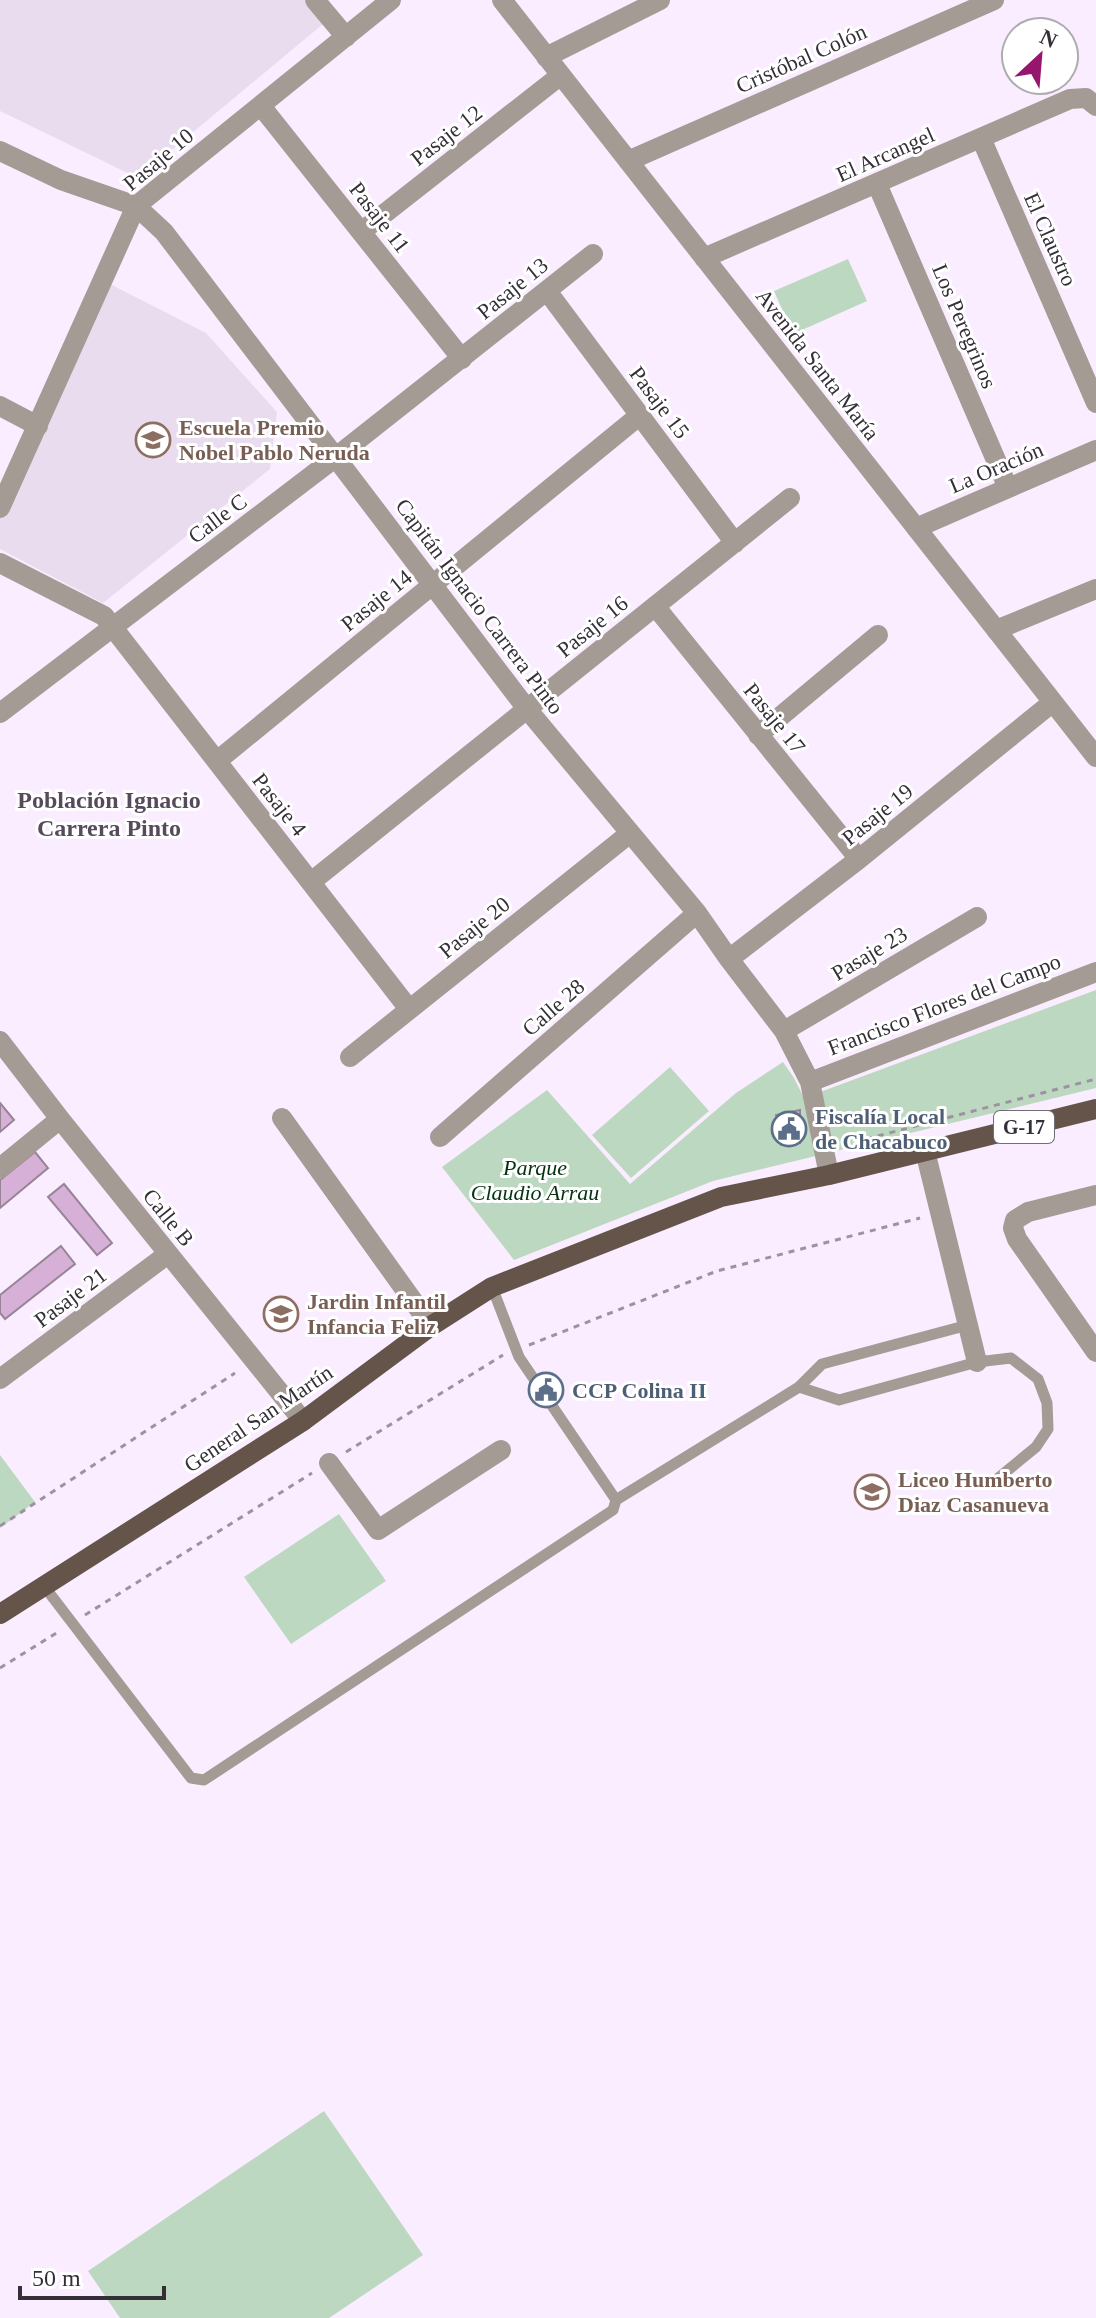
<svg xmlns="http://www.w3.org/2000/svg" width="1096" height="2318" font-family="Georgia,serif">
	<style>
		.education { fill: #e9dcef }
		.green { fill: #bdd8c0 }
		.building { fill: #d6b0d7; stroke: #978597; stroke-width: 2 }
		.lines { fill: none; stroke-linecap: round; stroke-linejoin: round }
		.path { stroke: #9c92a0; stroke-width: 3; stroke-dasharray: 6 6; stroke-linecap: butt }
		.lane { stroke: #a59b95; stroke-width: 11 }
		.street { stroke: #a59b95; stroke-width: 20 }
		.primary { stroke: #65544a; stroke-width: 20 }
		.labels { text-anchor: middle; stroke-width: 6; stroke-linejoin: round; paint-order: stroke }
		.shield { fill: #fff; stroke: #726d74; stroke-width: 2 }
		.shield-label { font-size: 20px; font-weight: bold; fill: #352f38 }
		.street-label { font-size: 22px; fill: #352f38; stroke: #fff }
		.education-label { font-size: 22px; font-weight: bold; fill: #785e54; stroke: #fff; text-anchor: start }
		.service-label { font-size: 22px; font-weight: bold; fill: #4e5e75; stroke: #fff; text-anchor: start }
		.park-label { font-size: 22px; font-style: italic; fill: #033310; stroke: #fff }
		.neighbourhood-label { font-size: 24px; font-weight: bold; fill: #564a5c; stroke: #fff }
	</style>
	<rect width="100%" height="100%" fill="#faedff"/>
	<path class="education" d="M 0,0 L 304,0 L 323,24 L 138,178 L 0,111 Z
		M 110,284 L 206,333 L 277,412 L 270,469 L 103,603 L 0,549 L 0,505 Z"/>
	<path class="green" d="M 848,259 L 867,301 L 793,334 L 774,291 Z
		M 1096,990 L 1096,1088 L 713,1181 L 514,1260 L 442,1167 L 547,1090 L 630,1184 L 736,1093 L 783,1062 L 794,1078 L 804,1098 Z
		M 670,1067 L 709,1111 L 631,1178 L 592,1135 Z
		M 0,1455 L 35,1502 L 0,1528 Z
		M 339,1514 L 386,1581 L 291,1644 L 244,1577 Z
		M 324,2111 L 423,2255 L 329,2318 L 120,2318 L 88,2271 Z"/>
	<path class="building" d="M 0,1103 L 14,1120 L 0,1132 Z
		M 800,1110 L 800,1143 L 781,1145 L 776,1115 Z
		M 35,1152 L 48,1168 L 0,1208 L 0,1180 Z
		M 64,1184 L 112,1243 L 97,1255 L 48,1197 Z
		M 61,1246 L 75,1264 L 5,1319 L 0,1313 L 0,1295 Z"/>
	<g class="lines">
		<path class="path" d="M 843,1145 L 1096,1079
			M 529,1345 L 717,1271 L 920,1218
			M 346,1452 L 503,1355
			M 0,1526 L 235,1373
			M 85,1615 L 312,1473
			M 0,1668 L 58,1632"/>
		<path class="lane" d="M 799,1387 L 822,1364 L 968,1325
			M 616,1500 L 799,1387 L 839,1400 L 977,1362 L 1011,1358 L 1038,1379 L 1047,1403 L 1048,1429 L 1036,1447 L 991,1484
			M 44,1586 L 191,1778 L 204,1780 L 613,1510 L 616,1500 L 519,1357 L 492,1287"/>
		<path class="street" d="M 315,0 L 346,37
			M 502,0 L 1096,757
			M 546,57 L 660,0
			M 261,106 L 462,359
			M 981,138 L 1096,403
			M 0,151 L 61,180 L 136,206 L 164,232 L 527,709 L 697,913 L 729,959 L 784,1031 L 810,1082 L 829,1175
			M 628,161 L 994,0
			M 877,184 L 1008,488
			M 361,232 L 561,75
			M 704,258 L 1070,99 L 1086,98 L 1096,106
			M 547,291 L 735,543
			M 0,406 L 38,426
			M 0,508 L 136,206 L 391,0
			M 916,528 L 1096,450
			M 0,563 L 104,616 L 409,1009
			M 655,606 L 859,859
			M 996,630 L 1096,589
			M 0,713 L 336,457 L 593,254
			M 758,735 L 878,635
			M 217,761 L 640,415
			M 311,882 L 790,498
			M 729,959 L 859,859 L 1053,702
			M 784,1031 L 977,917
			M 0,1041 L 60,1119 L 303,1421
			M 350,1057 L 629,834
			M 810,1082 L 1096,972
			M 282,1118 L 431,1326
			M 440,1137 L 697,913
			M 925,1151 L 977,1362
			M 0,1168 L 60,1119
			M 1096,1195 L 1028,1212 L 1015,1220 L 1013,1228 L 1017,1239 L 1096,1352
			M 0,1379 L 168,1254
			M 329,1463 L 378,1530 L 501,1450"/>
		<path class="primary" d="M 0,1614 L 303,1421 L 431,1326 L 492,1287 L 721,1197 L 829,1175 L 1096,1109"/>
	</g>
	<defs>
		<g id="school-ring" transform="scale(1.8)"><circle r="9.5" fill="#fff" stroke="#8d6e63" stroke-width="1.5"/><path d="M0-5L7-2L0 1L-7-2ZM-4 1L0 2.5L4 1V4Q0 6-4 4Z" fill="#8d6e63"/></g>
		<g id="civic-ring" transform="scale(1.8)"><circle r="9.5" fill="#fff" stroke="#5c6f8a" stroke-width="1.5"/><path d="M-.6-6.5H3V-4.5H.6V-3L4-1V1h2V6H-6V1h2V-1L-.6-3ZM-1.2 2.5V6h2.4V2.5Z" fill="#5c6f8a"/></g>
	</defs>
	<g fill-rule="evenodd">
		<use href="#school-ring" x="153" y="440"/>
		<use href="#civic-ring" x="789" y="1129"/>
		<use href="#school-ring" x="281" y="1314"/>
		<use href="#civic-ring" x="546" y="1390"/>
		<use href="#school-ring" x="872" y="1492"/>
	</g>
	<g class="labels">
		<rect class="shield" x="994" y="1111" width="60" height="32" rx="6"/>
		<g class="shield-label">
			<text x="1024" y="1134">G-17</text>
		</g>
		<g class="street-label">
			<text transform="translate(801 58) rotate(-24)" y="8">Cristóbal Colón</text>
			<text transform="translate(446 135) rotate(-38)" y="8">Pasaje 12</text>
			<text transform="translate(885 154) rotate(-24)" y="8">El Arcangel</text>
			<text transform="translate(158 159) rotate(-40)" y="8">Pasaje 10</text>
			<text transform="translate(380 217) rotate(52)" y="8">Pasaje 11</text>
			<text transform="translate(1051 239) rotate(66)" y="8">El Claustro</text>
			<text transform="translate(512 288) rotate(-39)" y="8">Pasaje 13</text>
			<text transform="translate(965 326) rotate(67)" y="8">Los Peregrinos</text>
			<text transform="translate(818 364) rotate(52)" y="8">Avenida Santa María</text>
			<text transform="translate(660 402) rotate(53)" y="8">Pasaje 15</text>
			<text transform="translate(996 467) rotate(-23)" y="8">La Oración</text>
			<text transform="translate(217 518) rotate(-37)" y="8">Calle C</text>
			<text transform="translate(376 600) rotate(-39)" y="8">Pasaje 14</text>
			<text transform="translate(480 606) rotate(53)" y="8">Capitán Ignacio Carrera Pinto</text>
			<text transform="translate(592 626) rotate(-39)" y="8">Pasaje 16</text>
			<text transform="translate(775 718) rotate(51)" y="8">Pasaje 17</text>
			<text transform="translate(280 804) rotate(52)" y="8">Pasaje 4</text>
			<text transform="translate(877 814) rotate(-39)" y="8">Pasaje 19</text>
			<text transform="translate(474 927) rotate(-39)" y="8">Pasaje 20</text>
			<text transform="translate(869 953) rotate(-31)" y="8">Pasaje 23</text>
			<text transform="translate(944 1004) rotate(-21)" y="8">Francisco Flores del Campo</text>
			<text transform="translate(553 1007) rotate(-41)" y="8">Calle 28</text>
			<text transform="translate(169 1217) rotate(51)" y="8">Calle B</text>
			<text transform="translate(70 1297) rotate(-37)" y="8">Pasaje 21</text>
			<text transform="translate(258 1418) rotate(-34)" y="8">General San Martín</text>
		</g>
		<g class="education-label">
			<text x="179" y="435">Escuela Premio<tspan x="179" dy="25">Nobel Pablo Neruda</tspan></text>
			<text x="307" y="1309">Jardin Infantil<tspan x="307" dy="25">Infancia Feliz</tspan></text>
			<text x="898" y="1487">Liceo Humberto<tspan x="898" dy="25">Diaz Casanueva</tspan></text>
		</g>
		<g class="service-label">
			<text x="815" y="1124">Fiscalía Local<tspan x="815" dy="25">de Chacabuco</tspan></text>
			<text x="572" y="1398">CCP Colina II</text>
		</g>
		<g class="park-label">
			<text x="535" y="1175">Parque<tspan x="535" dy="25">Claudio Arrau</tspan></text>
		</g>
		<g class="neighbourhood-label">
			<text x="109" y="808">Población Ignacio<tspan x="109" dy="28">Carrera Pinto</tspan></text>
		</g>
	</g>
	<g transform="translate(1040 56) rotate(26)"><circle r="38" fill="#ffffff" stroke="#aeacaf" stroke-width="2"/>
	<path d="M0-6L14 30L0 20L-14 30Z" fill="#96156d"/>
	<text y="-12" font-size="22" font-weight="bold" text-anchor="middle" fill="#352f38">N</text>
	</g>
	<path d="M20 2286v12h144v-12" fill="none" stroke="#352f38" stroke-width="4"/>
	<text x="32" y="2286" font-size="24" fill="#352f38" stroke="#ffffff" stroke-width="6" paint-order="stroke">50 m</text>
</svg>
